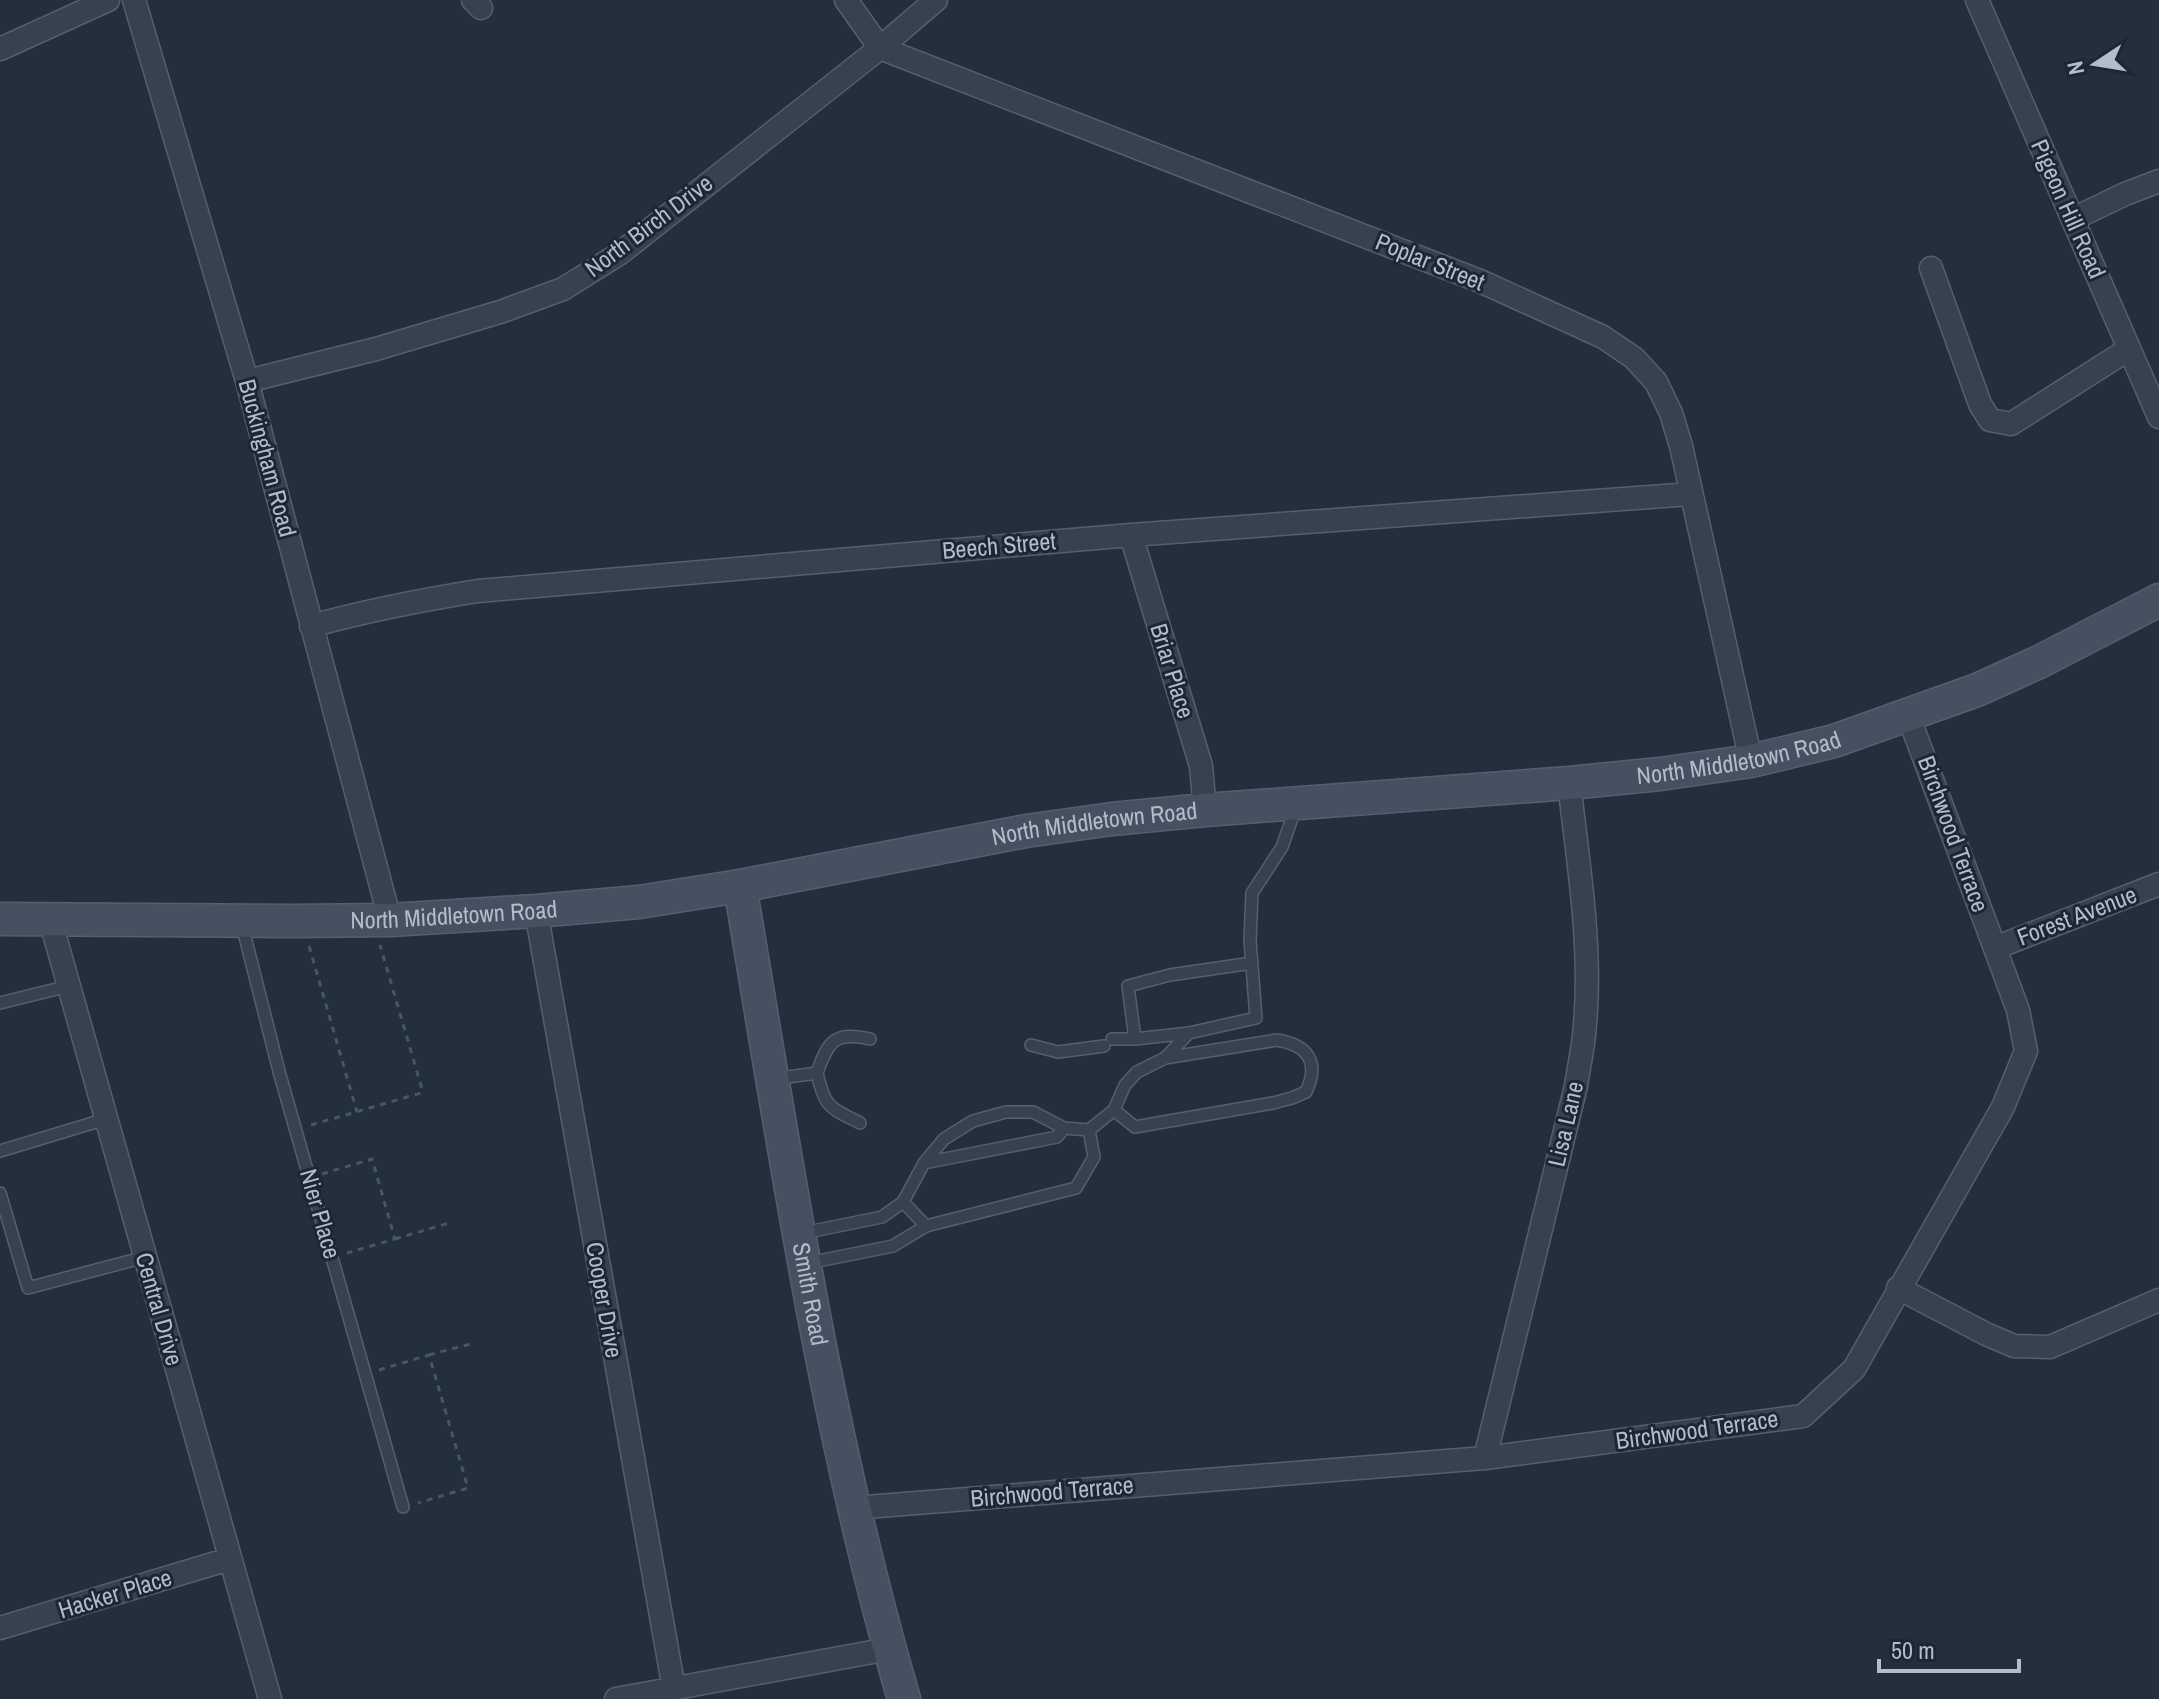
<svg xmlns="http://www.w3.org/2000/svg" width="2159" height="1699" font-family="'Archivo Narrow',sans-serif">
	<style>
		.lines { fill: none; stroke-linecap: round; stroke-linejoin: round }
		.lane-casing { stroke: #565f6c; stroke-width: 14 }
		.street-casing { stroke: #565f6c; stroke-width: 25 }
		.secondary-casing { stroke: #565f6c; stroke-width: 35 }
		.path { stroke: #44595c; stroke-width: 3; stroke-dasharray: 6 6; stroke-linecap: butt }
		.lane { stroke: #38414e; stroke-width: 11 }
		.street { stroke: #38414e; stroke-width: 22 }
		.secondary { stroke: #465061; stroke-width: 32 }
		.labels { text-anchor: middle; stroke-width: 6; stroke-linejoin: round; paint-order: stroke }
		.street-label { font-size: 24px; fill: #b4bcc9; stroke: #1d2633 }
	</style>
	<rect width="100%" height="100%" fill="#242f3e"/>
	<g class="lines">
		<g class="lane-casing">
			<path id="lane" d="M 242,925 L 280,1075 L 403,1507
				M 1252,963 L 1170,975 L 1128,986 L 1135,1039 L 1189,1033 L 1256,1018 L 1250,940 L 1252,893 L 1282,847 L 1296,807
				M 0,1003 L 69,986
				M 1112,1039 L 1135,1039
				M 1031,1045 L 1058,1052 L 1104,1046
				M 817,1073 C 828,1041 835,1031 870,1039
				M 773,1079 L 817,1073 C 825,1108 829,1107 860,1123
				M 1114,1110 L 1135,1127 L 1273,1103 L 1292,1098 L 1306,1092 C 1320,1062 1308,1045 1277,1040 L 1165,1058
				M 0,1151 L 106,1119
				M 924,1163 L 1057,1137 L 1064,1128
				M 0,1193 L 28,1288 L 145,1257
				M 903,1202 L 926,1226
				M 803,1233 L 882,1217 L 903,1202 L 924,1163 L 944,1139 L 973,1121 L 1006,1112 L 1033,1112 L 1064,1128 L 1089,1130 L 1114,1110 L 1125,1085 L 1137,1072 L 1165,1058 L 1189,1033
				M 808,1263 L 893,1246 L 926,1226 L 1076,1188 L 1094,1157 L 1089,1130"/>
		</g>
		<g class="street-casing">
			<path id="street" d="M 134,0 L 247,381 L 390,920
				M 473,0 L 481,8
				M 846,0 L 880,48 L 1480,281 L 1603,337 L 1634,358 L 1656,382 L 1671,413 L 1681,446 L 1751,761
				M 1977,0 L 2159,417
				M 0,49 L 108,0
				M 2073,219 L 2125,194 L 2159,181
				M 1931,268 L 1980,404 L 1990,420 L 2011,424 L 2129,349
				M 247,381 L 376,349 L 500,312 L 563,289 L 619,254 L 880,48 L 936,0
				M 1131,535 L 1201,766 L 1205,810
				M 311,626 C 366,611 421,600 478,591 L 1131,535 L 1691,494
				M 536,911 L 674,1689
				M 50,919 L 270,1699
				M 1995,948 L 2159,884
				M 1898,1288 L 1986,1334 L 2014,1346 L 2050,1347 L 2159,1300
				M 1485,1458 L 1576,1086 C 1579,1065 1584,1045 1585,1024 C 1592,946 1578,861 1569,783
				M 853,1508 L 1485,1458 L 1803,1416 L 1854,1369 L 2003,1107 L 2026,1051 L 2018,1010 L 1908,715
				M 0,1628 L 229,1559
				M 616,1699 L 889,1649"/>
		</g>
		<g class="secondary-casing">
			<g id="secondary">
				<path id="s1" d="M 740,886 C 786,1158 826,1433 904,1699"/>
				<path id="s2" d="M 0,919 L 293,921 L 390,920 L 536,911 L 639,902 L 740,886 L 1026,831 L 1112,819 L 1205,810 L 1569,783 L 1660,774 L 1751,761 L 1834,741 L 1977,690 L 2039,662 L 2159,600"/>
			</g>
		</g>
		<path class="path" d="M 309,946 L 357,1112
			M 311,1125 L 421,1093 L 422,1089 L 380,945
			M 322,1174 L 372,1159 L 395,1239 L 347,1253
			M 395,1239 L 449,1223
			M 429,1355 L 474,1343
			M 379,1370 L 429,1355 L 468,1488 L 418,1503"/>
		<use href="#lane" class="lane"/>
		<use href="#street" class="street"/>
		<use href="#secondary" class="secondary"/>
	</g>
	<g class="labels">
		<g class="street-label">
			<text transform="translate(2068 209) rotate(66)" y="8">Pigeon Hill Road</text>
			<text transform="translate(649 226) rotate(-37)" y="8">North Birch Drive</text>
			<text transform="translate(1430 262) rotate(22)" y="8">Poplar Street</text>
			<text transform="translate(267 458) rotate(75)" y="8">Buckingham Road</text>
			<text transform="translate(999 546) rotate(-5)" y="8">Beech Street</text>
			<text transform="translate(1172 671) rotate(73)" y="8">Briar Place</text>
			<text dy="8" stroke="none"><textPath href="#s2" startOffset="1750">North Middletown Road</textPath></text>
			<text dy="8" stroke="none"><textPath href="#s2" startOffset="1102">North Middletown Road</textPath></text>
			<text transform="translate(1953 834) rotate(70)" y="8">Birchwood Terrace</text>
			<text dy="8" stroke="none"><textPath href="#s2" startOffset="454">North Middletown Road</textPath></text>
			<text transform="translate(2077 916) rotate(-21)" y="8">Forest Avenue</text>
			<text transform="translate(1566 1124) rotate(-77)" y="8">Lisa Lane</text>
			<text transform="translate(320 1214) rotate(74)" y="8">Nier Place</text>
			<text dy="8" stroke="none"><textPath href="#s1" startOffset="414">Smith Road</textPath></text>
			<text transform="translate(604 1300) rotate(80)" y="8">Cooper Drive</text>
			<text transform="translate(159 1309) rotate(74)" y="8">Central Drive</text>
			<text transform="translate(1697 1430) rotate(-8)" y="8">Birchwood Terrace</text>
			<text transform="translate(1052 1492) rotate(-5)" y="8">Birchwood Terrace</text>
			<text transform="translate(115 1594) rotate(-17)" y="8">Hacker Place</text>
		</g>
	</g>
	<g transform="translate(2095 64) rotate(258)" stroke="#1d2633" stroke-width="6" paint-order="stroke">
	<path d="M0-6L14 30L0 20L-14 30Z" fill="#b4bcc9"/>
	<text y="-12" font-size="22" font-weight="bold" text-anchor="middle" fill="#b4bcc9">N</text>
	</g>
	<path d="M1879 1659v12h140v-12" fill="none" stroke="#b4bcc9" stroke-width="4"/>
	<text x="1891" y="1659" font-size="24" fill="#b4bcc9" stroke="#1d2633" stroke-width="6" paint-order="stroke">50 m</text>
</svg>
